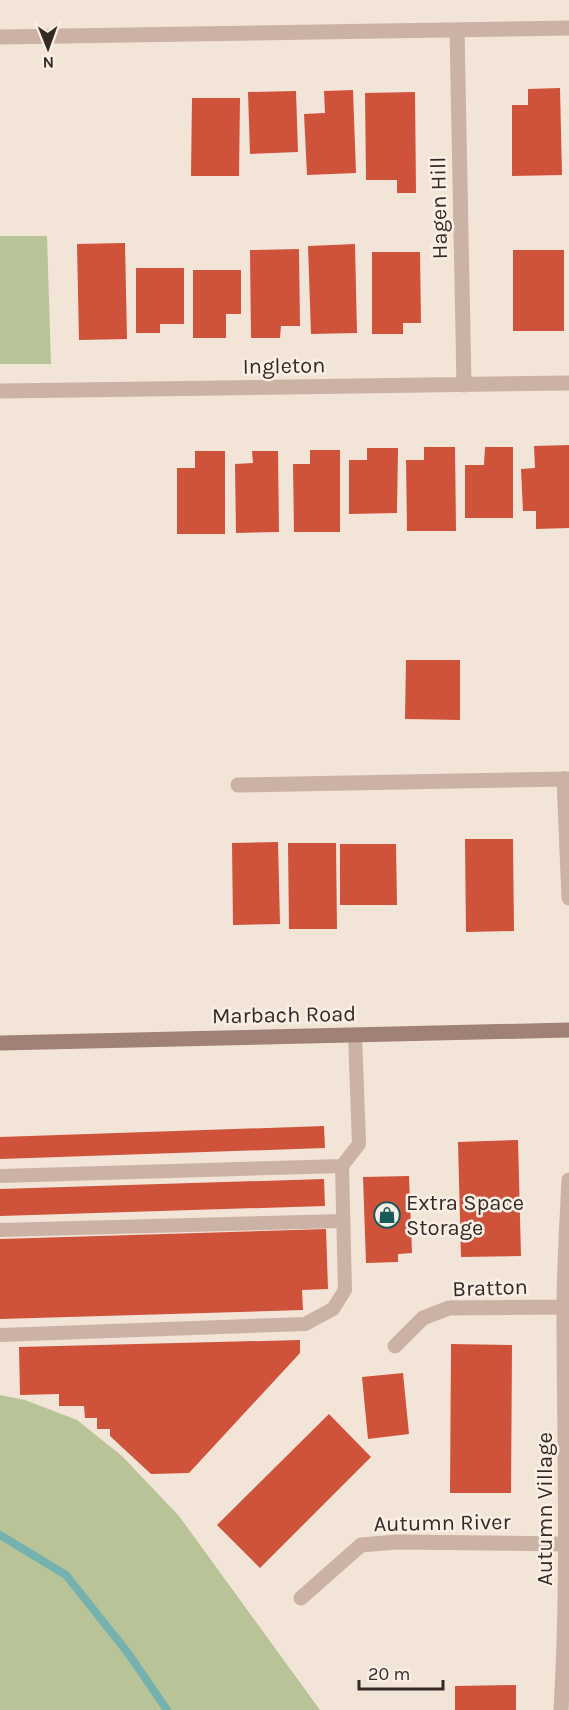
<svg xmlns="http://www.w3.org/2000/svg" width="569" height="1710" font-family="Karla,sans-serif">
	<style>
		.green { fill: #b8c398 }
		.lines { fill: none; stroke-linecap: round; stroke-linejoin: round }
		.stream { stroke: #75b2af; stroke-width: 8 }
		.building { fill: #cf523b }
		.lane { stroke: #ccb2a4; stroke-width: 14 }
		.street { stroke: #ccb2a4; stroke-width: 15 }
		.secondary { stroke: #a08175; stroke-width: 15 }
		.labels { text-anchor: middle; stroke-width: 5; stroke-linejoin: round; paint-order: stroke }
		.street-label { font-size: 22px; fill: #362a26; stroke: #faefe5 }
		.poi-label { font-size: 22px; fill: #362a26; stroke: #faefe5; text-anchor: start }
	</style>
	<rect width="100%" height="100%" fill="#f3e4d8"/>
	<path class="green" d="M 0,236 L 47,236 L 51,364 L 0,364 Z
		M 0,1395 L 25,1400 L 77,1420 L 122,1456 L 179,1516 L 320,1710 L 0,1710 Z"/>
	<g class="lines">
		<path class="stream" d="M 0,1535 L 66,1575 L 128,1653 L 167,1710"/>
	</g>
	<path class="building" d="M 560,88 L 562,175 L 512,176 L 512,105 L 528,105 L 528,89 Z
		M 353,90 L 356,173 L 307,175 L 304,114 L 325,113 L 324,91 Z
		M 296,91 L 298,152 L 250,154 L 248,92 Z
		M 415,92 L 416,193 L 397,193 L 397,180 L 366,180 L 365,93 Z
		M 192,98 L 240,98 L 239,176 L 191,176 Z
		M 125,243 L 127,339 L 79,340 L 77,244 Z
		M 355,244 L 357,333 L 311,334 L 308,246 Z
		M 299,249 L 300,326 L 281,326 L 280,338 L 251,338 L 250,250 Z
		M 513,250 L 564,250 L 564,331 L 513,331 Z
		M 372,252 L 420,252 L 421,323 L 403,323 L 403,334 L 372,334 Z
		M 136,268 L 184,268 L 184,324 L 160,324 L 160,333 L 136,333 Z
		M 193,270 L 241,270 L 241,314 L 226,314 L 226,338 L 193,338 Z
		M 569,445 L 569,528 L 536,529 L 536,511 L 523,511 L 521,469 L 535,468 L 534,446 Z
		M 424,447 L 455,447 L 456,531 L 407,531 L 406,460 L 424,460 Z
		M 485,447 L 513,447 L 513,518 L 465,518 L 465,465 L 484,465 Z
		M 367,448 L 398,448 L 397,513 L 349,514 L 349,460 L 367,460 Z
		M 310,450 L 340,450 L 340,532 L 294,532 L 293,464 L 310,464 Z
		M 195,451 L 225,451 L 225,534 L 177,534 L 177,468 L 195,468 Z
		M 252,451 L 278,451 L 279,532 L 236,533 L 235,464 L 253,463 Z
		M 406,660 L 460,660 L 460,720 L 405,719 Z
		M 465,839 L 513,839 L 514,931 L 466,932 Z
		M 278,842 L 280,924 L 233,925 L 232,843 Z
		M 288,843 L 336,843 L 337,929 L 289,929 Z
		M 340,844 L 396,844 L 397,905 L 340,905 Z
		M 324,1126 L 325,1148 L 0,1159 L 0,1137 Z
		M 518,1140 L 521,1256 L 461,1257 L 458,1142 Z
		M 409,1176 L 412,1253 L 398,1254 L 398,1262 L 366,1263 L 363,1177 Z
		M 324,1179 L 325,1206 L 0,1216 L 0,1189 Z
		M 326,1229 L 328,1289 L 302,1290 L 303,1310 L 0,1319 L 0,1239 Z
		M 300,1340 L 300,1353 L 189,1473 L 151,1474 L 110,1436 L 110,1429 L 97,1429 L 97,1418 L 85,1418 L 84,1406 L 59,1406 L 59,1394 L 20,1395 L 19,1347 Z
		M 451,1344 L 512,1345 L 511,1493 L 450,1493 Z
		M 403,1373 L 409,1434 L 368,1439 L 362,1377 Z
		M 329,1414 L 371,1457 L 260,1568 L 217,1525 Z
		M 516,1685 L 516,1710 L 455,1710 L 455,1686 Z"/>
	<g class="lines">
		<path class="lane" d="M 0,1176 L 342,1166
			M 0,1230 L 343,1221
			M 0,1335 L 305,1324 L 333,1309 L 345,1290 L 342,1166 L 359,1144 L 355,1035"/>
		<path class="street" d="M 457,30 L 464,385
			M 0,37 L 569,28
			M 0,391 L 569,383
			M 564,779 L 569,898
			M 238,785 L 569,779
			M 395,1346 L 423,1318 L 449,1308 L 569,1307
			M 301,1598 L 361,1545 L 397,1542 L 568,1544
			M 561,1710 C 569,1576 564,1442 564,1308 C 564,1266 567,1223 569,1180"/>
		<path class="secondary" d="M 0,1043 L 569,1030"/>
	</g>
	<defs>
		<g id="shop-ring" transform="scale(1.35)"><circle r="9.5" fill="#faefe5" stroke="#195b59" stroke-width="1.5"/><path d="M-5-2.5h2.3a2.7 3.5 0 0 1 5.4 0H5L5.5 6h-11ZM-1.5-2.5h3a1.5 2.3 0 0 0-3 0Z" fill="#195b59"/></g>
	</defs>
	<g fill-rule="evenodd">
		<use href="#shop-ring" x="387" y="1215"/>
	</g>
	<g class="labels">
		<g class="street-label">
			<text transform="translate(438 208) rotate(-91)" y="8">Hagen Hill</text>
			<text transform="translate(284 365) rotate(-1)" y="8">Ingleton</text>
			<text transform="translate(284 1014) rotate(-1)" y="8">Marbach Road</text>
			<text transform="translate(490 1287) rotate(-2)" y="8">Bratton</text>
			<text transform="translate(544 1509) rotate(-90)" y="8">Autumn Village</text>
			<text transform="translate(442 1522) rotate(-1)" y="8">Autumn River</text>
		</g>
		<g class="poi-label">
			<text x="406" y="1210">Extra Space<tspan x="406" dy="25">Storage</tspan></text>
		</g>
	</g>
	<g transform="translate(48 48) rotate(179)" stroke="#faefe5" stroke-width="4.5" paint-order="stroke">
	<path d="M0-4.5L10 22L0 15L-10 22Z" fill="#362a26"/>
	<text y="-9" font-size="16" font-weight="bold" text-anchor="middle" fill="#362a26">N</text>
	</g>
	<path d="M359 1680v9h84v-9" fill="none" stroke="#362a26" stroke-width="3"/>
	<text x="368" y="1680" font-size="18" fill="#362a26" stroke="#faefe5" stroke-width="4.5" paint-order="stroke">20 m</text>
</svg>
